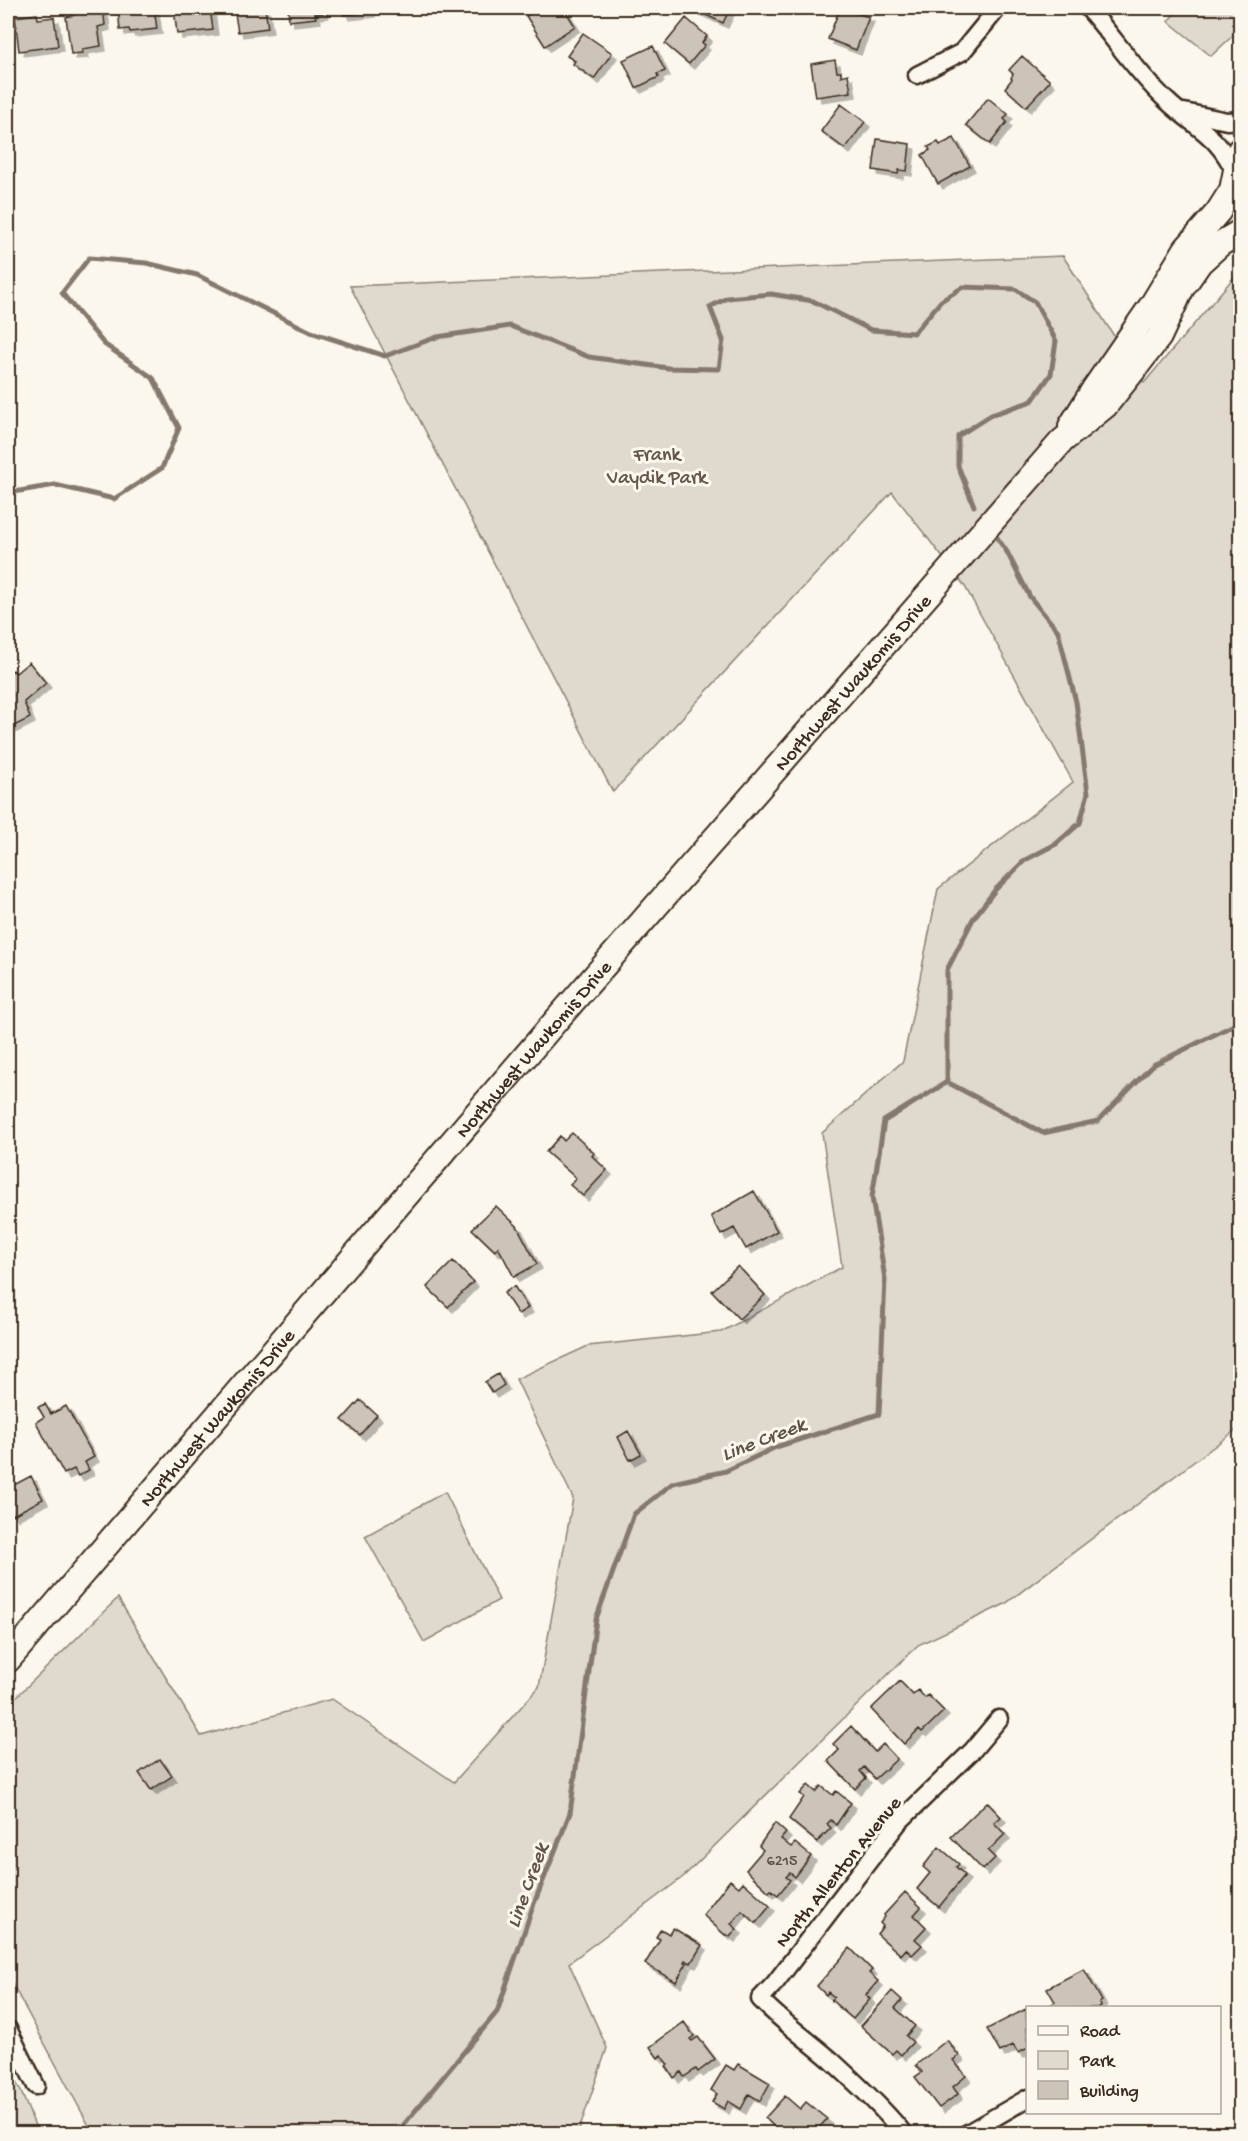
<svg xmlns="http://www.w3.org/2000/svg" width="1248" height="2141" font-family="'Gochi Hand',sans-serif">
	<style>
		.green { fill: #dfd9ce; stroke: #8d8276; stroke-width: 1.5 }
		.lines { fill: none; stroke-linecap: round; stroke-linejoin: round }
		.stream { stroke: #85796d; stroke-width: 5 }
		.building { fill: #ccc4b9; stroke: #3b2a1e; stroke-width: 1.5; filter: url(#shadow) }
		.minor-casing { stroke: #3b2a1e; stroke-width: 21 }
		.secondary-casing { stroke: #3b2a1e; stroke-width: 28 }
		.minor { stroke: #fbf7ec; stroke-width: 16 }
		.secondary { stroke: #fbf7ec; stroke-width: 24 }
		.labels { text-anchor: middle; stroke-width: 6; stroke-linejoin: round; paint-order: stroke }
		.number-label { font-size: 16px; fill: #5f5045 }
		.park-label { font-size: 20px; fill: #64564a; stroke: #fbf7ec }
		.street-label { font-size: 20px; fill: #3b2a1e; stroke: #fbf7ec }
		.water-label { font-size: 21px; font-style: italic; fill: #605246; stroke: #fbf7ec }
	</style>
	<defs>
		<filter id="shadow"><feDropShadow dx="5" dy="5" stdDeviation="0" flood-color="#0004"/></filter>
	</defs>
	<rect width="100%" height="100%" fill="#fbf7ec"/>
	<filter id="ink" filterUnits="userSpaceOnUse"><feTurbulence type="fractalNoise" baseFrequency=".0167" numOctaves="2"/><feDisplacementMap in="SourceGraphic" scale="12" xChannelSelector="R" yChannelSelector="G"/><feConvolveMatrix kernelMatrix="1 2 1 2 8 2 1 2 1" color-interpolation-filters="sRGB"/></filter>
	<g filter="url(#ink)">
		<path class="green" d="M 1180,8 L 1240,8 L 1240,29 L 1211,56 L 1168,21 Z
			M 1063,256 L 1144,383 L 1240,270 L 1240,1427 L 1005,1604 L 918,1645 L 683,1877 L 569,1963 L 607,2048 L 578,2133 L 93,2133 L 8,1976 L 8,1705 L 118,1598 L 201,1736 L 332,1699 L 454,1782 L 539,1687 L 573,1498 L 516,1379 L 588,1346 L 721,1332 L 842,1267 L 822,1133 L 903,1061 L 938,889 L 1073,782 L 964,585 L 892,492 L 613,792 L 350,286 Z
			M 445,1492 L 499,1600 L 424,1642 L 365,1536 Z
			M 8,2070 L 20,2089 L 38,2133 L 8,2133 Z"/>
		<g class="lines">
			<path class="stream" d="M 8,493 L 55,485 L 114,499 L 162,468 L 179,428 L 153,378 L 104,344 L 62,293 L 89,258 L 146,263 L 197,275 L 311,332 L 385,356 L 437,337 L 510,326 L 589,357 L 668,368 L 719,369 L 723,340 L 710,307 L 727,298 L 771,294 L 813,301 L 871,330 L 914,333 L 941,301 L 963,287 L 1015,289 L 1035,302 L 1056,341 L 1051,374 L 1032,401 L 991,415 L 958,436 L 958,466 L 974,506
				M 947,1082 L 947,970 L 973,919 L 995,890 L 1025,860 L 1056,844 L 1080,823 L 1088,793 L 1076,702 L 1058,631 L 1030,597 L 1007,552 L 993,532
				M 396,2134 L 497,2012 L 533,1906 L 570,1813 L 596,1619 L 634,1514 L 673,1483 L 726,1471 L 776,1447 L 879,1414 L 885,1279 L 872,1197 L 884,1121 L 947,1082 L 1043,1133 L 1098,1121 L 1153,1065 L 1240,1022"/>
		</g>
		<path class="building" d="M 86,8 L 103,8 L 105,25 L 98,27 L 101,46 L 82,49 L 83,53 L 71,54 L 66,17 L 75,15 L 74,9 Z
			M 118,8 L 154,8 L 157,29 L 130,32 L 129,29 L 120,30 Z
			M 174,8 L 210,8 L 213,30 L 177,34 Z
			M 234,8 L 265,8 L 268,28 L 238,32 Z
			M 288,8 L 322,8 L 323,13 L 315,14 L 316,18 L 289,21 Z
			M 343,8 L 376,8 L 370,8 L 370,12 L 344,15 Z
			M 539,8 L 552,8 L 555,13 L 558,11 L 559,13 L 565,10 L 575,26 L 545,46 L 526,16 Z
			M 691,8 L 730,8 L 723,23 Z
			M 840,8 L 869,17 L 856,50 L 828,39 Z
			M 37,14 L 38,19 L 54,17 L 58,46 L 19,51 L 15,17 Z
			M 686,18 L 707,36 L 702,43 L 705,45 L 689,64 L 665,44 Z
			M 583,33 L 612,53 L 594,79 L 573,64 L 575,61 L 567,56 Z
			M 653,46 L 665,71 L 657,74 L 659,77 L 636,88 L 623,60 Z
			M 1022,56 L 1050,81 L 1026,107 L 1005,88 L 1012,79 L 1011,78 L 1013,74 L 1009,70 Z
			M 835,60 L 837,72 L 841,72 L 841,76 L 848,74 L 851,92 L 816,97 L 811,64 Z
			M 988,98 L 1008,114 L 1004,119 L 1007,122 L 990,144 L 966,125 Z
			M 841,104 L 865,122 L 845,149 L 821,131 Z
			M 954,138 L 970,166 L 938,184 L 922,155 L 930,150 L 928,147 L 938,142 L 940,145 Z
			M 877,139 L 910,144 L 907,171 L 899,170 L 898,174 L 873,170 Z
			M 29,662 L 46,683 L 24,702 L 30,718 L 8,729 L 8,675 L 13,670 L 16,673 Z
			M 572,1133 L 594,1153 L 592,1156 L 607,1170 L 583,1196 L 570,1185 L 576,1178 L 546,1152 L 560,1136 L 564,1141 Z
			M 754,1191 L 777,1231 L 746,1249 L 734,1228 L 721,1235 L 711,1216 Z
			M 496,1206 L 517,1226 L 537,1264 L 514,1277 L 498,1247 L 495,1251 L 472,1229 Z
			M 453,1261 L 473,1282 L 448,1307 L 427,1287 Z
			M 738,1266 L 765,1295 L 739,1319 L 712,1291 Z
			M 514,1286 L 528,1308 L 518,1314 L 504,1293 Z
			M 498,1374 L 504,1385 L 492,1393 L 485,1382 Z
			M 360,1400 L 377,1415 L 360,1435 L 342,1420 Z
			M 45,1404 L 51,1414 L 66,1406 L 94,1457 L 85,1462 L 89,1470 L 78,1476 L 74,1469 L 64,1474 L 36,1422 L 44,1417 L 38,1407 Z
			M 628,1431 L 641,1454 L 630,1460 L 618,1437 Z
			M 8,1472 L 14,1485 L 31,1476 L 43,1499 L 13,1515 L 8,1506 Z
			M 900,1681 L 913,1695 L 918,1690 L 925,1698 L 928,1695 L 944,1711 L 922,1732 L 919,1729 L 904,1744 L 871,1709 Z
			M 851,1726 L 875,1752 L 883,1744 L 897,1759 L 875,1779 L 864,1767 L 860,1771 L 866,1778 L 855,1789 L 828,1761 L 839,1750 L 833,1744 Z
			M 160,1759 L 172,1776 L 151,1790 L 139,1773 Z
			M 808,1785 L 816,1792 L 821,1786 L 833,1795 L 836,1791 L 851,1803 L 836,1825 L 831,1820 L 827,1824 L 831,1828 L 817,1842 L 789,1819 L 804,1797 L 800,1794 Z
			M 987,1802 L 1001,1817 L 994,1823 L 1005,1834 L 988,1851 L 995,1858 L 983,1870 L 951,1837 Z
			M 775,1823 L 786,1833 L 781,1839 L 791,1847 L 795,1843 L 811,1856 L 795,1877 L 790,1873 L 786,1877 L 790,1880 L 778,1895 L 771,1890 L 769,1892 L 746,1870 L 763,1850 L 759,1846 Z
			M 939,1847 L 959,1864 L 956,1867 L 965,1875 L 939,1907 L 917,1889 L 930,1873 L 923,1867 Z
			M 730,1880 L 739,1887 L 743,1882 L 770,1906 L 756,1923 L 742,1911 L 731,1924 L 737,1929 L 730,1937 L 726,1934 L 725,1935 L 703,1915 Z
			M 905,1892 L 921,1907 L 914,1915 L 926,1927 L 915,1939 L 922,1945 L 912,1955 L 906,1949 L 901,1955 L 877,1934 L 883,1926 L 880,1923 L 885,1917 L 884,1915 Z
			M 673,1928 L 702,1945 L 691,1963 L 685,1960 L 684,1962 L 687,1963 L 676,1982 L 645,1964 L 660,1939 L 656,1937 L 661,1929 L 669,1934 Z
			M 850,1948 L 872,1970 L 869,1973 L 878,1981 L 866,1995 L 870,1999 L 853,2019 L 831,2000 L 834,1997 L 828,1992 L 826,1995 L 817,1986 Z
			M 1084,1969 L 1102,2001 L 1099,2003 L 1101,2006 L 1097,2008 L 1050,2008 L 1049,2006 L 1055,2002 L 1047,1988 Z
			M 892,1991 L 902,2000 L 895,2008 L 915,2026 L 906,2036 L 913,2042 L 901,2055 L 896,2050 L 892,2054 L 861,2026 Z
			M 1026,2009 L 1028,2048 L 1018,2053 L 1013,2045 L 1000,2052 L 987,2029 Z
			M 684,2022 L 694,2036 L 690,2039 L 692,2041 L 698,2037 L 715,2059 L 698,2072 L 696,2069 L 684,2077 L 681,2072 L 674,2078 L 666,2066 L 668,2065 L 661,2055 L 658,2058 L 650,2047 Z
			M 947,2040 L 959,2056 L 953,2060 L 966,2076 L 953,2087 L 958,2094 L 939,2108 L 915,2077 L 922,2072 L 916,2065 Z
			M 738,2064 L 770,2083 L 760,2101 L 749,2094 L 741,2109 L 728,2101 L 724,2109 L 712,2102 L 717,2094 L 711,2090 L 726,2065 L 734,2070 Z
			M 785,2096 L 800,2109 L 806,2102 L 827,2119 L 816,2131 L 813,2128 L 809,2134 L 782,2134 L 765,2118 Z"/>
		<g class="lines">
			<g class="minor-casing">
				<path id="minor" d="M 1088,8 C 1114,38 1137,73 1166,100 C 1196,129 1217,133 1236,174
					M 917,75 L 962,52 L 998,8
					M 1184,112 L 1227,121 L 1240,120
					M 8,2029 L 36,2086
					M 904,2134 C 882,2107 856,2083 831,2060 C 807,2039 782,2022 760,1999 L 775,1983 L 898,1823 L 973,1750 L 999,1719
					M 966,2134 L 1028,2098"/>
			</g>
			<g class="secondary-casing">
				<g id="secondary">
					<path d="M 1071,426 L 1094,389 L 1152,305 L 1186,249 L 1218,212 L 1232,190 L 1240,150"/>
					<path id="s1" d="M 8,1660 L 560,1016 L 1062,441 L 1105,406 L 1132,372 L 1159,337 L 1182,288 L 1200,262 L 1220,244 L 1240,232"/>
				</g>
			</g>
			<use href="#minor" class="minor"/>
			<use href="#secondary" class="secondary"/>
		</g>
	</g>
	<g class="labels">
		<g class="number-label">
			<text x="782" y="1865">6215</text>
		</g>
		<g class="park-label">
			<text x="657" y="460">Frank<tspan x="657" dy="23">Vaydik Park</tspan></text>
		</g>
		<g class="street-label">
			<text dy="7" stroke="none"><textPath href="#s1" startOffset="1292">Northwest Waukomis Drive</textPath></text>
			<text dy="7" stroke="none"><textPath href="#s1" startOffset="806">Northwest Waukomis Drive</textPath></text>
			<text dy="7" stroke="none"><textPath href="#s1" startOffset="320">Northwest Waukomis Drive</textPath></text>
			<text transform="translate(837 1871) rotate(-51)" y="7">North Allenton Avenue</text>
		</g>
		<g class="water-label">
			<text transform="translate(763 1438) rotate(-21)" y="7">Line Creek</text>
			<text transform="translate(526 1885) rotate(-70)" y="7">Line Creek</text>
		</g>
	</g>
	<rect width="1248" height="2141" fill="none" stroke="#fbf7ec" stroke-width="30"/>
	<rect x="15" y="15" width="1218" height="2111" fill="none" stroke="#3b2a1e" stroke-width="2" filter="url(#ink)"/>
	<rect x="1026" y="2006" width="195" height="108" fill="#fbf7ec" stroke="#aea59a" stroke-width="1.5"/>
	<rect x="1038" y="2026" width="30" height="9" fill="#fbf7ec" stroke="#aea59a" stroke-width="1.5"/>
	<text x="1080" y="2036" font-size="18" fill="#3b2a1e">Road</text>
	<rect x="1038" y="2051" width="30" height="18" fill="#dfd9ce" stroke="#aea59a" stroke-width="1.5"/>
	<text x="1080" y="2066" font-size="18" fill="#3b2a1e">Park</text>
	<rect x="1038" y="2081" width="30" height="18" fill="#ccc4b9" stroke="#aea59a" stroke-width="1.5"/>
	<text x="1080" y="2096" font-size="18" fill="#3b2a1e">Building</text>
</svg>
